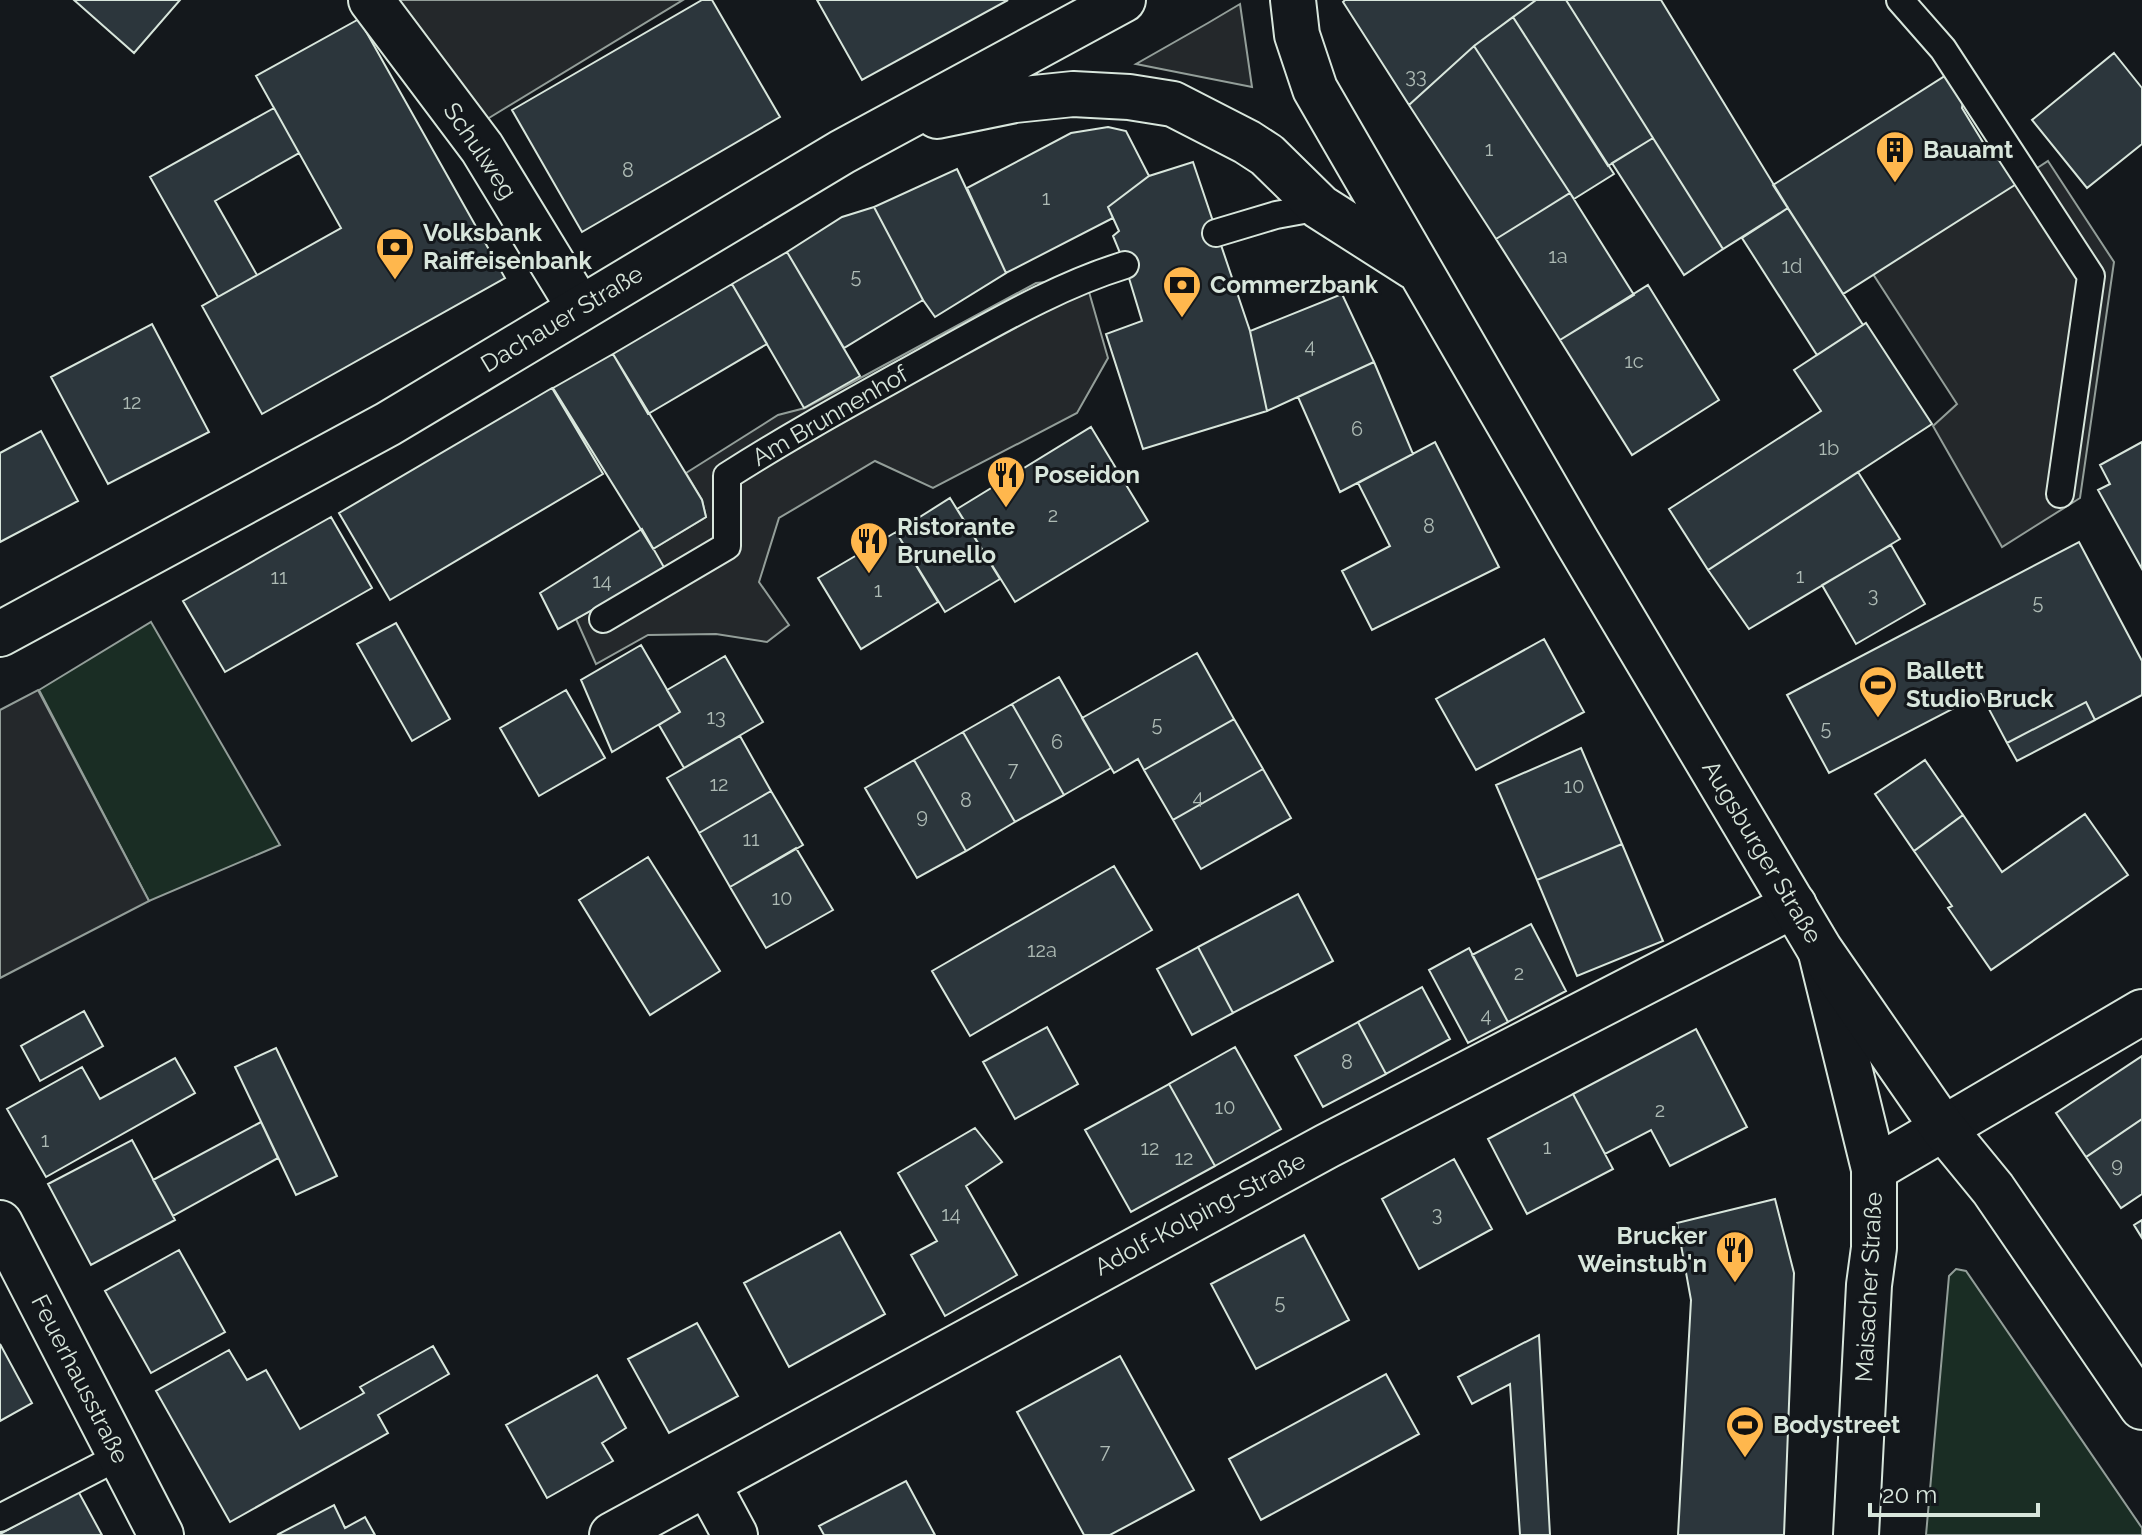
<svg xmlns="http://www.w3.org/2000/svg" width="2142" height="1535" font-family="Raleway,sans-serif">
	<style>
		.green { fill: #1a2d24; stroke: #939e99; stroke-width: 2 }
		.parking { fill: #24282b; stroke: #939e99; stroke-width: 2 }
		.building { fill: #2c363c; stroke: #d8e6dc; stroke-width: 2 }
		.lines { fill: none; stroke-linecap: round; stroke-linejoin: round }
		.lane-casing { stroke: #d8e6dc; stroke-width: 30 }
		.street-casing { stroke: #d8e6dc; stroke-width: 48 }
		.secondary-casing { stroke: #d8e6dc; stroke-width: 48 }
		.lane { stroke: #14181c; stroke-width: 26 }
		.street { stroke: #14181c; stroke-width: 44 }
		.secondary { stroke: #14181c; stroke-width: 44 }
		.labels { text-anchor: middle; stroke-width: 6; stroke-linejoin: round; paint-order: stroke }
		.number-label { font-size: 20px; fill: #adbab4 }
		.poi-label { font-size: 24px; font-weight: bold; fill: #d8e6dc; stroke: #14181c; text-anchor: start }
		.street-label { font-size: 24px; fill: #d8e6dc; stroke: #14181c }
	</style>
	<rect width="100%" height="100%" fill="#14181c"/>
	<path class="green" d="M 151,622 L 280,845 L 149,901 L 39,690 Z
		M 1956,1269 L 1966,1271 L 2142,1528 L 2142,1535 L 1926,1535 L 1949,1276 Z"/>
	<path class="parking" d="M 397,0 L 683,0 L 484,121 Z
		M 1240,4 L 1252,87 L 1136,64 L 1208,23 Z
		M 2048,161 L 2114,262 L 2080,498 L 2002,547 L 1933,426 L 1957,404 L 1873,274 Z
		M 1085,278 L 1108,358 L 1077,413 L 933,488 L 875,461 L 779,518 L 759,582 L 789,625 L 767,642 L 716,634 L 648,635 L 596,664 L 576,619 L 664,569 L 653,549 L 706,517 L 702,500 L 686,473 L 778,415 L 805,408 L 1036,283 Z
		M 38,690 L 149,901 L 0,978 L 0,710 Z"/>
	<path class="building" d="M 74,0 L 180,0 L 134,53 Z
		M 702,0 L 712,0 L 780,117 L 582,232 L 512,110 Z
		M 817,0 L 1008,0 L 862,80 Z
		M 1345,0 L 1536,0 L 1474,46 L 1409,105 L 1343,2 Z
		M 1536,0 L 1566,0 L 1653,138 L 1608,166 L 1513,17 Z
		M 1566,0 L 1661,0 L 1788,208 L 1723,249 Z
		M 1513,17 L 1614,174 L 1574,199 L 1474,46 Z
		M 359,19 L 505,278 L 262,414 L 202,306 L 341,228 L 256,76 Z
		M 1474,46 L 1570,193 L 1496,239 L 1409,105 Z
		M 2114,53 L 2142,88 L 2142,144 L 2087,188 L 2032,120 Z
		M 1948,74 L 1963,100 L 1962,108 L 1992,157 L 1998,153 L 2018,183 L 1843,294 L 1773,185 Z
		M 274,108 L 299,153 L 215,201 L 257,275 L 218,297 L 150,177 Z
		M 1108,127 L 1126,131 L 1149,176 L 1108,207 L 1113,218 L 1006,273 L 967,188 L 1071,133 Z
		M 1653,138 L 1723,249 L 1684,275 L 1612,163 Z
		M 1193,162 L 1250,331 L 1267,411 L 1143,449 L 1106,334 L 1142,321 L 1125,265 L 1113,236 L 1119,231 L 1108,207 L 1149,176 Z
		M 957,169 L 1006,273 L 935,317 L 923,300 L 874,207 Z
		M 1570,193 L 1634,295 L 1560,340 L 1496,239 Z
		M 874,207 L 923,300 L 844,348 L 787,252 L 842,217 Z
		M 1788,208 L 1863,325 L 1817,355 L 1742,238 Z
		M 787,252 L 860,376 L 804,408 L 732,284 Z
		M 732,284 L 767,344 L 648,414 L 613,354 Z
		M 1648,285 L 1719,400 L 1632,455 L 1560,340 Z
		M 1342,294 L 1374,362 L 1267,411 L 1250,331 Z
		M 1866,323 L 1932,424 L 1708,570 L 1669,509 L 1821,411 L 1794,370 Z
		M 152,324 L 209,432 L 108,484 L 51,377 Z
		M 613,354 L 702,500 L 706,517 L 653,549 L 553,388 Z
		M 1374,362 L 1413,454 L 1340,492 L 1298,397 Z
		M 552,388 L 603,474 L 390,600 L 339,513 Z
		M 1091,427 L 1148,521 L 1015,602 L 957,509 Z
		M 41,431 L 78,501 L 0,542 L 0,453 Z
		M 1435,442 L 1499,567 L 1372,630 L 1342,571 L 1390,546 L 1358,483 Z
		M 2142,442 L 2142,569 L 2098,490 L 2110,484 L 2100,465 Z
		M 1858,472 L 1900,539 L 1749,629 L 1708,570 Z
		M 950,498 L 1000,579 L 945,612 L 896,532 Z
		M 331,517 L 372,588 L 225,672 L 183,601 Z
		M 642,529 L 665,569 L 558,629 L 540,593 Z
		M 896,532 L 938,602 L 861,649 L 818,578 Z
		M 2079,542 L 2142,661 L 2142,695 L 2095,720 L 2086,702 L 2007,743 L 1981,694 L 1829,773 L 1787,695 Z
		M 1891,545 L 1925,604 L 1856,644 L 1822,585 Z
		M 396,623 L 450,719 L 412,741 L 357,644 Z
		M 1544,639 L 1584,712 L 1476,770 L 1436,699 Z
		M 641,645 L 680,712 L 612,752 L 581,680 Z
		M 1197,653 L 1234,719 L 1144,770 L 1138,759 L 1114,773 L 1082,718 Z
		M 725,656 L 763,722 L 684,768 L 659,725 L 680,712 L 667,690 Z
		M 1059,677 L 1111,768 L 1064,795 L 1012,704 Z
		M 566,690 L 605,758 L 539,796 L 500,728 Z
		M 2086,702 L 2095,720 L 2017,761 L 2007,743 Z
		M 1012,704 L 1064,795 L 1015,822 L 963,732 Z
		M 1234,719 L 1263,769 L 1173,820 L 1144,770 Z
		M 963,732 L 1015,822 L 966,851 L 914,760 Z
		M 740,736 L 771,791 L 699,833 L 667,778 Z
		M 1581,748 L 1622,844 L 1537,880 L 1496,785 Z
		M 914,760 L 966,851 L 917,878 L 865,788 Z
		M 1925,760 L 1963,815 L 1914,851 L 1875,794 Z
		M 1263,769 L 1291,818 L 1201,869 L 1173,820 Z
		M 771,791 L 803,845 L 730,887 L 699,833 Z
		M 2085,814 L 2128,875 L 1991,970 L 1948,908 L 1952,906 L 1914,851 L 1963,815 L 2002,872 Z
		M 1622,844 L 1663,941 L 1577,976 L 1537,880 Z
		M 796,848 L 833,910 L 766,948 L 730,887 Z
		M 648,857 L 720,971 L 650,1015 L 579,900 Z
		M 1114,866 L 1152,930 L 970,1036 L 932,971 Z
		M 1298,894 L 1333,961 L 1233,1013 L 1198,947 Z
		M 1531,924 L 1566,991 L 1508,1022 L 1472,955 Z
		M 1198,947 L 1233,1013 L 1192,1035 L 1157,969 Z
		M 1469,948 L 1508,1022 L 1468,1043 L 1429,970 Z
		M 1422,987 L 1450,1039 L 1386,1074 L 1358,1022 Z
		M 84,1011 L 103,1046 L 40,1081 L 21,1046 Z
		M 1358,1022 L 1386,1074 L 1323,1107 L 1295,1056 Z
		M 1047,1027 L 1078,1084 L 1015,1119 L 983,1062 Z
		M 1696,1029 L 1747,1127 L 1670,1166 L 1651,1130 L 1605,1154 L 1573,1094 Z
		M 1235,1047 L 1281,1129 L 1215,1166 L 1169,1084 Z
		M 276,1048 L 337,1176 L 296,1195 L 235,1067 Z
		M 2142,1056 L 2142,1119 L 2086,1157 L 2056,1113 Z
		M 175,1058 L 195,1093 L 46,1177 L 7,1109 L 82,1067 L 100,1099 Z
		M 1169,1084 L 1215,1166 L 1131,1212 L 1085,1130 Z
		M 1573,1094 L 1613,1169 L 1527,1214 L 1488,1139 Z
		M 2142,1119 L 2142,1194 L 2121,1208 L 2086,1157 Z
		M 261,1122 L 278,1158 L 173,1216 L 153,1180 Z
		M 975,1128 L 1002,1162 L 966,1186 L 1017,1275 L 945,1316 L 911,1255 L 937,1241 L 898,1173 Z
		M 132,1140 L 175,1220 L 91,1265 L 48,1184 Z
		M 1454,1159 L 1492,1229 L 1419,1269 L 1382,1199 Z
		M 1775,1199 L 1794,1273 L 1784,1535 L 1678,1535 L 1691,1300 L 1677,1223 Z
		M 2142,1220 L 2142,1238 L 2134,1225 Z
		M 840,1232 L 885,1314 L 789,1367 L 744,1283 Z
		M 1304,1235 L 1349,1320 L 1256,1369 L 1211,1284 Z
		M 179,1250 L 225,1332 L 151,1373 L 105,1291 Z
		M 697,1323 L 738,1396 L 669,1433 L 628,1359 Z
		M 1539,1335 L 1550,1535 L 1520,1535 L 1510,1384 L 1472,1404 L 1458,1377 Z
		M 0,1344 L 32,1403 L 0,1421 Z
		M 433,1346 L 449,1374 L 378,1415 L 388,1433 L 230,1522 L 156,1391 L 229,1350 L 247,1380 L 266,1370 L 300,1429 L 364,1393 L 360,1387 Z
		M 1120,1356 L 1194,1490 L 1110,1535 L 1084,1535 L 1017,1412 Z
		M 1386,1374 L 1419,1434 L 1261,1520 L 1229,1459 Z
		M 597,1375 L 626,1428 L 602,1443 L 613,1461 L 547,1498 L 506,1425 Z
		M 906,1481 L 935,1535 L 824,1535 L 819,1526 Z
		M 78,1491 L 102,1535 L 0,1535 L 0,1534 Z
		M 334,1505 L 345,1528 L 365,1517 L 375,1535 L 277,1535 Z"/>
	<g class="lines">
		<g class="lane-casing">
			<path id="lane" d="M 1900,0 L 1943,49 L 2091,276 L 2060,494
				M 1216,233 L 1276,215 L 1320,207
				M 603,619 L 727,546 L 727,476 C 794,433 863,396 933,357 C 995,323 1057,286 1125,265
				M 0,1518 L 120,1456"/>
		</g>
		<g class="street-casing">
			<path id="street" d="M 371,0 L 482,148 L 579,307
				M 1821,953 L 1874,1169 L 1874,1248 L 1869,1285 L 1856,1535
				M 1874,1169 L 2142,1012
				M 0,1223 L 161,1535
				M 708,1485 L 735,1535
				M 612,1535 L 1327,1146 L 1794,905"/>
		</g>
		<g class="secondary-casing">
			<path id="secondary" d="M 1293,0 L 1297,35 L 1315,89 L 1576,540 L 1820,950 L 1943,1128 L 1993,1189 L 2142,1407
				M 937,116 L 1015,100 L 1073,94 L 1129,97 L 1173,104 L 1247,142 L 1267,155 L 1320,207 L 1414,267
				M 0,634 L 388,424 L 842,152 L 1123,0"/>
		</g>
		<use href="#lane" class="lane"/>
		<use href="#street" class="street"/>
		<use href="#secondary" class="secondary"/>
	</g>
	<defs>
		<g id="building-pin" transform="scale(2)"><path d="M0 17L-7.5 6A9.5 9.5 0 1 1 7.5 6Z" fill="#ffb74d" stroke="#14181c"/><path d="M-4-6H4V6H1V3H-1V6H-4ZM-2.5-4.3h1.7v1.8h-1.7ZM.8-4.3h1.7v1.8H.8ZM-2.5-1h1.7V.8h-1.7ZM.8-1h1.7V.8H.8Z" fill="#111"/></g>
		<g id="bank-pin" transform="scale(2)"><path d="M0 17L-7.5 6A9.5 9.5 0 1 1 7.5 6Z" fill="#ffb74d" stroke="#14181c"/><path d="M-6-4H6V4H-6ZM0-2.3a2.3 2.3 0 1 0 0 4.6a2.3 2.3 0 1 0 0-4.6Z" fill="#111"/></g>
		<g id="restaurant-pin" transform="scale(2)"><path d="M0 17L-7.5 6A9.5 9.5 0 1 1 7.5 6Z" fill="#ffb74d" stroke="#14181c"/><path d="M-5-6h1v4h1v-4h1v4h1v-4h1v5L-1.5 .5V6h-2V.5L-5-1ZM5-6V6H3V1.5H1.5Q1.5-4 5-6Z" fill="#111"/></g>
		<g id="stadium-pin" transform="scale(2)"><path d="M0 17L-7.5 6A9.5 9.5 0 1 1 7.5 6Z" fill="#ffb74d" stroke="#14181c"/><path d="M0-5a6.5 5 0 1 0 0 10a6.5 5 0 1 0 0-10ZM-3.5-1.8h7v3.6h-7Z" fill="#111"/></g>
	</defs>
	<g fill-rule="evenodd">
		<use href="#building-pin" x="1895" y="150"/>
		<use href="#bank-pin" x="395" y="247"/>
		<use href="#bank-pin" x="1182" y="285"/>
		<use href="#restaurant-pin" x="1006" y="475"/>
		<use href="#restaurant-pin" x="869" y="541"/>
		<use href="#stadium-pin" x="1878" y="685"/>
		<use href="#restaurant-pin" x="1735" y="1250"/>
		<use href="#stadium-pin" x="1745" y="1425"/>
	</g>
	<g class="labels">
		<g class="number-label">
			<text x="1416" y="83">33</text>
			<text x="1489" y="156">1</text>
			<text x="628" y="177">8</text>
			<text x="1046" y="205">1</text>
			<text x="1558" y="263">1a</text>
			<text x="1792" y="273">1d</text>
			<text x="856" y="283">5</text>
			<text x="1310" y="353">4</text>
			<text x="1634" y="368">1c</text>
			<text x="132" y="409">12</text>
			<text x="1357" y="436">6</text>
			<text x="1829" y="455">1b</text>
			<text x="1053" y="522">2</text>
			<text x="1429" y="533">8</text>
			<text x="1800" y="583">1</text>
			<text x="279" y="584">11</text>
			<text x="602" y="588">14</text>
			<text x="878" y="597">1</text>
			<text x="1873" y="602">3</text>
			<text x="2038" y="609">5</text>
			<text x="716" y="724">13</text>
			<text x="1157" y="731">5</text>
			<text x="1826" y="735">5</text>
			<text x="1057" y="749">6</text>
			<text x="1013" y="776">7</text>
			<text x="719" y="791">12</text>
			<text x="1574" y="793">10</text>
			<text x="1198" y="804">4</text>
			<text x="966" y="807">8</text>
			<text x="922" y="823">9</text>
			<text x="751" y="846">11</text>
			<text x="782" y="905">10</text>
			<text x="1042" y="957">12a</text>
			<text x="1519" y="980">2</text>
			<text x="1486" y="1022">4</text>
			<text x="1347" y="1069">8</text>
			<text x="1225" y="1114">10</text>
			<text x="1660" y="1117">2</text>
			<text x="45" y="1147">1</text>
			<text x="1547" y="1154">1</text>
			<text x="1150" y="1155">12</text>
			<text x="1184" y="1165">12</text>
			<text x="2117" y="1172">9</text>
			<text x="951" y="1221">14</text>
			<text x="1437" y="1221">3</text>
			<text x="1280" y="1309">5</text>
			<text x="1105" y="1458">7</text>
		</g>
		<g class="poi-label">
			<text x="1923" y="158">Bauamt</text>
			<text x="423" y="241">Volksbank<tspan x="423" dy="28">Raiffeisenbank</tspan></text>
			<text x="1210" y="293">Commerzbank</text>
			<text x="1034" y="483">Poseidon</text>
			<text x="897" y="535">Ristorante<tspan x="897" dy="28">Brunello</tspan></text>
			<text x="1906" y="679">Ballett<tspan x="1906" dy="28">Studio Bruck</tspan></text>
			<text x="1707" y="1244" text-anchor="end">Brucker<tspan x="1707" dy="28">Weinstub'n</tspan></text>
			<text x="1773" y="1433">Bodystreet</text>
		</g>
		<g class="street-label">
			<text transform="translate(480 151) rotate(56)" y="8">Schulweg</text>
			<text transform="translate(562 319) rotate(-31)" y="8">Dachauer Straße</text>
			<text transform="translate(830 416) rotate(-30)" y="8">Am Brunnenhof</text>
			<text transform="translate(1762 852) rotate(59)" y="8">Augsburger Straße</text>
			<text transform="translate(1200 1214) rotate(-28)" y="8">Adolf-Kolping-Straße</text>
			<text transform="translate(1869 1287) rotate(-87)" y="8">Maisacher Straße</text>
			<text transform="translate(80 1379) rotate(63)" y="8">Feuerhausstraße</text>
		</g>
	</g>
	<path d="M1870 1503v12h168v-12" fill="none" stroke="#d8e6dc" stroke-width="4"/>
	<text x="1882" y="1503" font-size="24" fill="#d8e6dc" stroke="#14181c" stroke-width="6" paint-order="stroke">20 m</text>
</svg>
